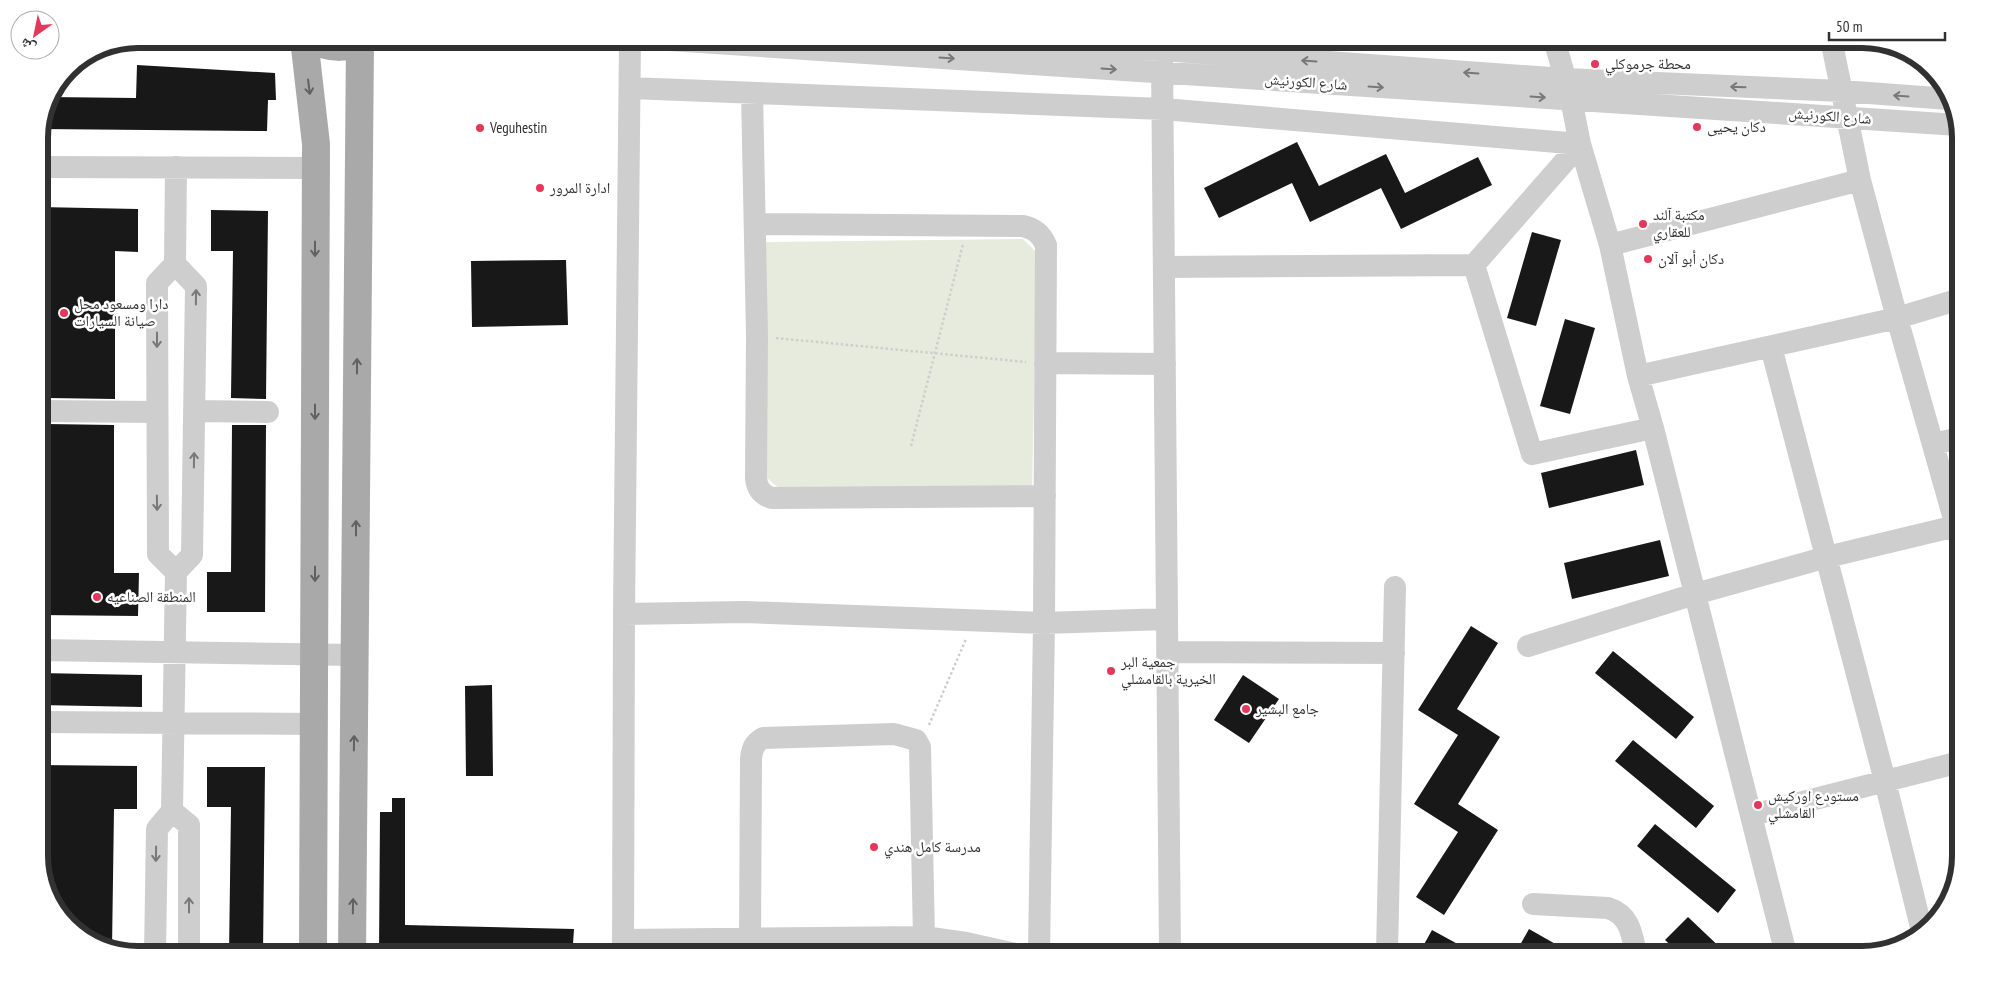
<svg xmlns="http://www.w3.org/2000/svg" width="1999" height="993" font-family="'PT Sans Narrow','Noto Naskh Arabic',sans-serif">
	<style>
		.green { fill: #e6ebdd }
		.building { fill: #181818 }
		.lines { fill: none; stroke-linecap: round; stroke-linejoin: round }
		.path { stroke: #cecece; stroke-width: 2.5; stroke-dasharray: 2.5 2.5; stroke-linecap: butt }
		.minor { stroke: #cecece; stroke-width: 22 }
		.major { stroke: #a9a9a9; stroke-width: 28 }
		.oneway { stroke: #787878 }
		.oneway2 { stroke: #616161 }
		.poi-dot { fill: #e4385a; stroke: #fff; stroke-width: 2 }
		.labels { text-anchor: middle; stroke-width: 5; stroke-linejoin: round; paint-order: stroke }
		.poi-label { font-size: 15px; fill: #313131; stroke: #fff; text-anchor: start }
		.street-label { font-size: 15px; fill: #313131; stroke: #fff }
		.rim { fill: none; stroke: #313131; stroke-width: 6 }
	</style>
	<rect width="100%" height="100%" fill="#fff"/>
	<path class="green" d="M 1023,239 L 1037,253 L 1032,493 L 783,492 L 766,477 L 766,242 Z"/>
	<path class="building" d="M 137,65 L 275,73 L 276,100 L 268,100 L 267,131 L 40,129 L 48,97 L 136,98 Z
		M 1297,142 L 1319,186 L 1386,154 L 1405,193 L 1478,157 L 1492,185 L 1401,229 L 1381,188 L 1310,222 L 1292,183 L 1219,218 L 1204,188 Z
		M 39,207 L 138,209 L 138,252 L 115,251 L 115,399 L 48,398 L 48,250 L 39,250 Z
		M 211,210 L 268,211 L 266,399 L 231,398 L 233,251 L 211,251 Z
		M 1532,232 L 1561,240 L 1536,326 L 1507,318 Z
		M 566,260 L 568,325 L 472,327 L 471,261 Z
		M 1565,319 L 1595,328 L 1570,414 L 1540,406 Z
		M 47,424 L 114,425 L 114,573 L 139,573 L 138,616 L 39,615 L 39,572 L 47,572 Z
		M 232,425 L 266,425 L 265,612 L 207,612 L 207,572 L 231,572 Z
		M 1636,450 L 1644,485 L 1549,508 L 1541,473 Z
		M 1660,540 L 1669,576 L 1572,599 L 1564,563 Z
		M 1471,626 L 1498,643 L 1457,709 L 1500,737 L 1458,804 L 1498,830 L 1444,915 L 1416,897 L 1458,832 L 1414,804 L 1458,735 L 1418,710 Z
		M 1613,651 L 1694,717 L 1676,739 L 1595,673 Z
		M 39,673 L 142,675 L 142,707 L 39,705 Z
		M 1243,675 L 1279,699 L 1249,743 L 1214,720 Z
		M 492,685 L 493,776 L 466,776 L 465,686 Z
		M 1633,740 L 1714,806 L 1696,828 L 1615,761 Z
		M 39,765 L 137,766 L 137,809 L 114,809 L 112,948 L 94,944 L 56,911 L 45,880 L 46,807 L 39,807 Z
		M 207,767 L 265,767 L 263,954 L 229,954 L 231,807 L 207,807 Z
		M 392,798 L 405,798 L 405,925 L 574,929 L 573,944 L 568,944 L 568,954 L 379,954 L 380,812 L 392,812 Z
		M 1655,824 L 1736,890 L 1718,913 L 1637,846 Z
		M 1688,917 L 1727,954 L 1680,954 L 1665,940 Z
		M 1529,929 L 1573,954 L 1515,954 Z
		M 1432,930 L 1476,954 L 1432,954 L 1422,948 Z"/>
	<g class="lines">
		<path class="path" d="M 776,338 L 1026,362
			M 911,446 L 963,244
			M 929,725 L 966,639"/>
		<path class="minor" d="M 654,39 L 1958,125
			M 938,39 L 1161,50 L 1565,79 L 1842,91 L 1949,99
			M 1554,39 L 1571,99 L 1580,144 L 1610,245 L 1638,376 L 1653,428 L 1786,954
			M 1831,39 L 1860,180 L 1897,318 L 1960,540
			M 1162,59 L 1170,954
			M 630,88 L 1163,109 L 1580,144
			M 752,93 L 757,336 L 756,478 C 757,489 762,495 772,498 L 1045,496
			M 1580,144 L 1474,265 L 1532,454 L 1653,428
			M 39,167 L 315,168
			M 755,224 L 1023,226 C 1035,229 1041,234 1046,245 L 1044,623 L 1039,954
			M 1610,245 L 1860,180
			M 175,264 L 157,283 L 158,554 L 176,572
			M 1164,267 L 1474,265
			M 1771,347 L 1885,781 L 1922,931
			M 1045,363 L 1165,364
			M 1638,376 L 1897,318 L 1960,299
			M 39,411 L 157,412
			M 194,411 L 268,412
			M 1933,444 L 1960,438
			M 624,614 L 745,612 L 1044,623 L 1167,619
			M 1528,646 L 1695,594 L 1827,557 L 1956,526
			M 39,650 L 355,655
			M 1168,652 L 1394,653
			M 39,722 L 314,724
			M 172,811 L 189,825 L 189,954
			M 1752,815 L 1960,762
			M 1533,904 L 1608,908 C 1630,915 1632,934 1636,954
			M 750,939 L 751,759 C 752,749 754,743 763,738 L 894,734 L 916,740 L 920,747 L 924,937
			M 623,940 L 924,937 L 966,943 L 1016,954
			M 155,954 L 157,829 L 172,811 L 176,572 L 192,555 L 196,286 L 175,264 L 176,167
			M 623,954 L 624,614 L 630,39
			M 1387,954 L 1395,587"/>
		<path class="major" d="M 304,39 L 316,144 L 313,954
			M 312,39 C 328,49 347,50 363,39
			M 352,954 L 360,41"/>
	</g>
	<defs><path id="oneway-shaft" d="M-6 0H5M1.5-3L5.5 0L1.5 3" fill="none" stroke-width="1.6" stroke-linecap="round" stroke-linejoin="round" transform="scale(1.25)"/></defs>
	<g class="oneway">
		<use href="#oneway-shaft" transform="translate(947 58) rotate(4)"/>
		<use href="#oneway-shaft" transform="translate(1309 61) rotate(-176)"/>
		<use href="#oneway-shaft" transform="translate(1109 69) rotate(4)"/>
		<use href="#oneway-shaft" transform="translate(1471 73) rotate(-176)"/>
		<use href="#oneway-shaft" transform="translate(1376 87) rotate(4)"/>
		<use href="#oneway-shaft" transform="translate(1738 87) rotate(-178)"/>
		<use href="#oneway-shaft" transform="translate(1901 96) rotate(-176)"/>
		<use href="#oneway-shaft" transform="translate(1538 97) rotate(4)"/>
		<use href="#oneway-shaft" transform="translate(196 297) rotate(-89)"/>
		<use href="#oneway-shaft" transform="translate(157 340) rotate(90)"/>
		<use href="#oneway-shaft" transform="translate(194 460) rotate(-89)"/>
		<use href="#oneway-shaft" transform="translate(157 503) rotate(89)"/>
		<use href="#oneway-shaft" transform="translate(156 854) rotate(91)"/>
		<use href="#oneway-shaft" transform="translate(189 905) rotate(-90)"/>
	</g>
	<g class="oneway2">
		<use href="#oneway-shaft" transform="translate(309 87) rotate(83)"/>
		<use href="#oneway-shaft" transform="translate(315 249) rotate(90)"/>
		<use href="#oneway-shaft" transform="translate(357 366) rotate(-90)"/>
		<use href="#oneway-shaft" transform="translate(315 412) rotate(90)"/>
		<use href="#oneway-shaft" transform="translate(356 528) rotate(-90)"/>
		<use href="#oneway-shaft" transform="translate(315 574) rotate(90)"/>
		<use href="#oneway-shaft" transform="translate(354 743) rotate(-89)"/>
		<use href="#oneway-shaft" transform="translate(353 906) rotate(-89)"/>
	</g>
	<g class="poi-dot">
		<circle cx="1595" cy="64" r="5"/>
		<circle cx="1697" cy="127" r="5"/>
		<circle cx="480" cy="128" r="5"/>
		<circle cx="540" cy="188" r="5"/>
		<circle cx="1643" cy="224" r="5"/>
		<circle cx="1648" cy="259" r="5"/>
		<circle cx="64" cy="313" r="5"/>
		<circle cx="97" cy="597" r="5"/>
		<circle cx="1111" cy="671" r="5"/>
		<circle cx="1246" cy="709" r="5"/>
		<circle cx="1758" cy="805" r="5"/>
		<circle cx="874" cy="847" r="5"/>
	</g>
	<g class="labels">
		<g class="poi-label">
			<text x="1605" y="69">محطة جرموكلي</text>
			<text x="1707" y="132">دكان يحيى</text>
			<text x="490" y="133">Veguhestin</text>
			<text x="550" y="193">ادارة المرور</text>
			<text x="1653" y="220">مكتبة آلند<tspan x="1653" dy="17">للعقاري</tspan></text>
			<text x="1658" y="264">دكان أبو آلان</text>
			<text x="74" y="309">دارا ومسعود محل<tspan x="74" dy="17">صيانة السيارات</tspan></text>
			<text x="107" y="602">المنطقة الصناعيه</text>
			<text x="1121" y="667">جمعية البر<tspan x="1121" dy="17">الخيرية بالقامشلي</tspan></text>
			<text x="1256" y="714">جامع البشير</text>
			<text x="1768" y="801">مستودع اوركيش<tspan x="1768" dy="17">القامشلي</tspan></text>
			<text x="884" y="852">مدرسة كامل هندي</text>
		</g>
		<g class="street-label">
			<text transform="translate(1306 82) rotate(4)" y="5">شارع الكورنيش</text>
			<text transform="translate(1830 116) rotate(4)" y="5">شارع الكورنيش</text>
		</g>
	</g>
	<path d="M0 0H1999V993H0ZM138 48H1862A90 90 0 0 1 1952 138V856A90 90 0 0 1 1862 946H138A90 90 0 0 1 48 856V138A90 90 0 0 1 138 48Z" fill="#fff" fill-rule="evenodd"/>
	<path class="rim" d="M138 48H1862A90 90 0 0 1 1952 138V856A90 90 0 0 1 1862 946H138A90 90 0 0 1 48 856V138A90 90 0 0 1 138 48Z"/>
	<g transform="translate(35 35) rotate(213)"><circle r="24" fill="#ffffff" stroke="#adadad"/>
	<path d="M0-4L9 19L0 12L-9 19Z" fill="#e4385a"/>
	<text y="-8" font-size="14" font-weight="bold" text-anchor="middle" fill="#313131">ش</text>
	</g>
	<path d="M1829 32v8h116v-8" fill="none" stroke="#313131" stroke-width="2.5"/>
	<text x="1836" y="32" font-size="15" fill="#313131" stroke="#ffffff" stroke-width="4" paint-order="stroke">50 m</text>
</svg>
